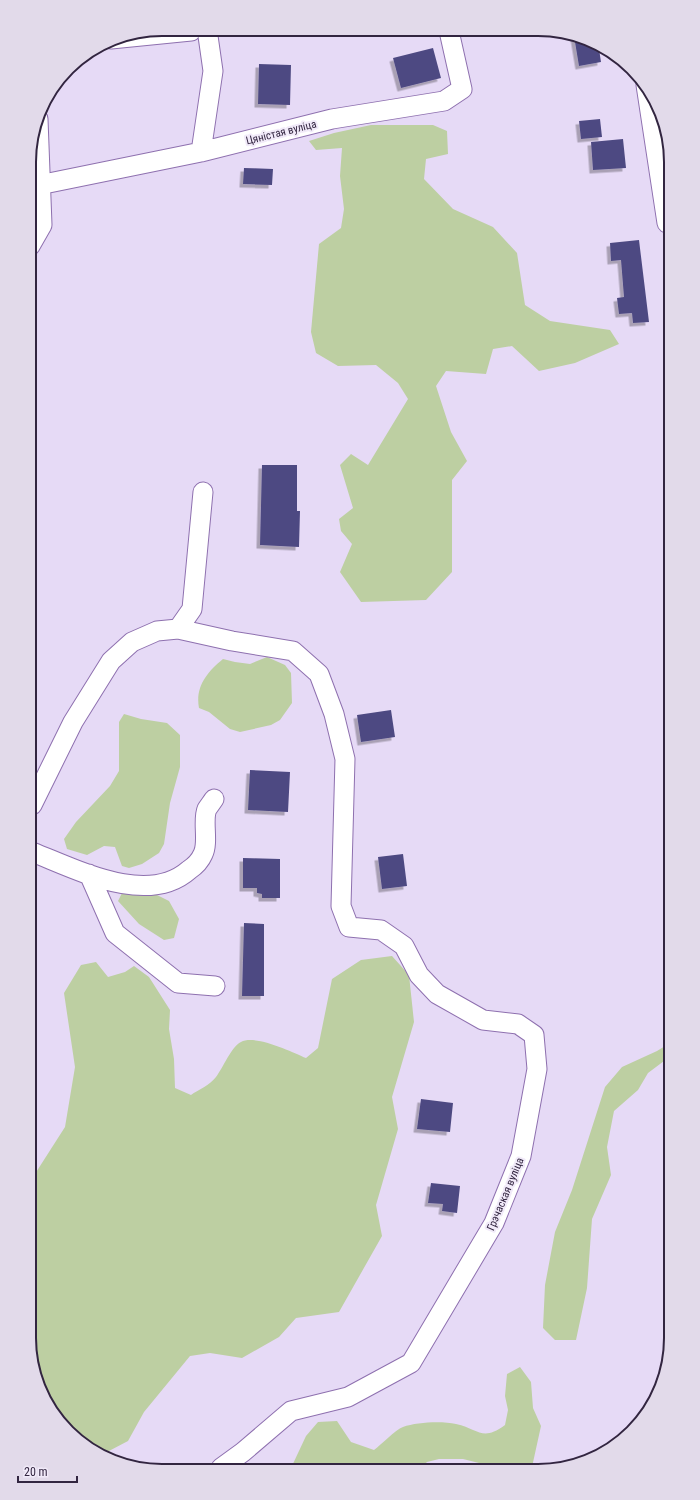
<svg xmlns="http://www.w3.org/2000/svg" width="700" height="1500" font-family="'Roboto Condensed',sans-serif">
	<style>
		.green { fill: #bdcfa2 }
		.building { fill: #4e4a82; filter: url(#shadow) }
		.lines { fill: none; stroke-linecap: round; stroke-linejoin: round }
		.minor-casing { stroke: #8e70af; stroke-width: 21 }
		.minor { stroke: #fff; stroke-width: 19 }
		.labels { text-anchor: middle; stroke-width: 4; stroke-linejoin: round; paint-order: stroke }
		.street-label { font-size: 11px; fill: #322540; stroke: #f1eaf9 }
		.rim { fill: none; stroke: #322540; stroke-width: 2 }
	</style>
	<defs>
		<filter id="shadow"><feDropShadow dx="-3.5" dy="3.5" stdDeviation="0" flood-color="#0004"/></filter>
	</defs>
	<rect width="100%" height="100%" fill="#e6daf6"/>
	<path class="green" d="M 371,125 L 433,125 L 447,131 L 448,154 L 426,159 L 424,179 L 453,209 L 493,227 L 517,253 L 525,305 L 550,321 L 610,330 L 619,344 L 575,363 L 539,371 L 512,346 L 493,349 L 486,374 L 446,371 L 436,386 L 451,432 L 467,461 L 452,480 L 452,572 L 426,600 L 361,602 L 340,572 L 352,544 L 341,531 L 339,519 L 353,508 L 340,465 L 351,454 L 368,465 L 408,399 L 398,383 L 376,365 L 338,366 L 316,353 L 311,332 L 319,244 L 341,228 L 344,209 L 340,176 L 342,148 L 316,150 L 309,141 L 334,133 Z
		M 267,657 L 285,665 L 291,673 L 292,703 L 280,720 L 271,725 L 240,732 L 230,729 L 209,712 L 199,708 C 195,687 207,672 223,659 L 235,662 L 250,664 Z
		M 124,714 L 141,719 L 167,723 L 180,735 L 180,767 L 170,803 L 164,844 L 159,853 L 142,864 L 129,868 L 122,866 L 115,847 L 104,846 L 87,855 L 67,849 L 64,839 L 76,822 L 110,786 L 119,771 L 119,722 Z
		M 143,888 L 169,901 L 179,919 L 174,938 L 164,940 L 139,924 L 118,901 L 123,891 Z
		M 392,956 L 409,975 L 414,1022 L 392,1097 L 398,1129 L 376,1205 L 382,1236 L 339,1312 L 296,1318 L 279,1337 L 242,1358 L 210,1353 L 190,1356 L 144,1412 L 128,1441 L 107,1452 L 102,1452 L 74,1438 L 47,1405 L 34,1373 L 33,1177 L 65,1127 L 75,1067 L 64,993 L 81,965 L 96,962 L 108,977 L 125,972 L 134,966 L 149,977 L 170,1010 L 169,1029 L 174,1059 L 175,1088 L 191,1095 C 198,1090 210,1085 216,1077 C 223,1068 231,1047 241,1042 C 255,1034 292,1052 306,1058 L 318,1048 L 332,979 L 361,960 Z
		M 670,1043 L 670,1061 L 664,1061 L 648,1073 L 638,1090 L 614,1111 L 607,1147 L 611,1175 L 592,1219 L 587,1288 L 576,1340 L 555,1340 L 543,1328 L 545,1285 L 555,1232 L 572,1190 L 605,1087 L 622,1067 L 657,1051 Z
		M 520,1367 L 531,1382 L 533,1408 L 541,1426 L 532,1467 L 495,1467 L 463,1459 L 439,1459 L 427,1462 L 422,1467 L 291,1468 L 306,1436 L 318,1422 L 337,1421 L 351,1442 L 374,1450 C 382,1444 395,1430 403,1427 C 417,1422 442,1421 456,1424 C 479,1429 482,1442 505,1425 L 508,1410 L 505,1396 L 507,1374 Z"/>
	<path class="building" d="M 574,36 L 599,49 L 601,62 L 579,66 Z
		M 433,48 L 441,78 L 401,88 L 393,58 Z
		M 259,64 L 291,65 L 290,105 L 258,104 Z
		M 600,119 L 602,137 L 581,139 L 579,121 Z
		M 623,139 L 626,168 L 593,170 L 591,142 Z
		M 244,168 L 273,169 L 272,185 L 243,184 Z
		M 639,240 L 649,322 L 633,323 L 632,313 L 619,314 L 617,298 L 624,297 L 621,260 L 611,261 L 610,243 Z
		M 262,465 L 297,465 L 297,511 L 300,511 L 299,547 L 260,545 Z
		M 391,710 L 395,737 L 361,742 L 357,715 Z
		M 250,770 L 290,772 L 288,812 L 248,810 Z
		M 403,854 L 407,886 L 382,889 L 378,857 Z
		M 243,858 L 280,859 L 280,898 L 262,898 L 262,894 L 257,893 L 257,888 L 243,888 Z
		M 244,923 L 264,924 L 264,996 L 242,996 Z
		M 421,1099 L 453,1103 L 450,1132 L 417,1129 Z
		M 431,1183 L 460,1186 L 457,1213 L 442,1211 L 443,1204 L 428,1203 Z"/>
	<g class="lines">
		<g class="minor-casing">
			<path id="minor" d="M 111,39 L 191,31 L 192,29
				M 646,85 L 667,223
				M 201,152 L 213,71 L 207,29
				M 39,185 L 201,152 L 332,119 L 444,101 L 462,89 L 449,31
				M 30,246 L 42,225 L 38,119
				M 178,629 L 192,609 L 203,492
				M 32,805 L 73,722 L 111,661 L 132,642 L 157,631 L 178,629 L 232,641 L 293,651 L 319,674 L 334,714 L 345,759 L 341,906 L 349,927 L 381,930 L 404,946 L 419,975 L 437,994 L 483,1020 L 518,1024 L 534,1035 L 537,1069 L 521,1156 L 494,1223 L 411,1363 L 348,1397 L 291,1411 L 243,1452 L 221,1468
				M 32,852 C 76,869 147,907 189,870 C 195,866 200,861 203,854 C 209,842 202,820 207,809 C 209,806 212,802 214,799
				M 89,874 L 115,933 L 178,983 L 215,986"/>
		</g>
		<use href="#minor" class="minor"/>
	</g>
	<g class="labels">
		<g class="street-label">
			<text transform="translate(281 132) rotate(-14)" y="4">Цяністая вуліца</text>
			<text transform="translate(505 1194) rotate(-67)" y="4">Грэчаская вуліца</text>
		</g>
	</g>
	<path d="M0 0H700V1500H0ZM162 36H538A126 126 0 0 1 664 162V1338A126 126 0 0 1 538 1464H162A126 126 0 0 1 36 1338V162A126 126 0 0 1 162 36Z" fill="#e2daea" fill-rule="evenodd"/>
	<path class="rim" d="M162 36H538A126 126 0 0 1 664 162V1338A126 126 0 0 1 538 1464H162A126 126 0 0 1 36 1338V162A126 126 0 0 1 162 36Z"/>
	<path d="M18 1476v6h59v-6" fill="none" stroke="#322540" stroke-width="2"/>
	<text x="24" y="1476" font-size="12" fill="#322540" stroke="#f1eaf9" stroke-width="3" paint-order="stroke">20 m</text>
</svg>
